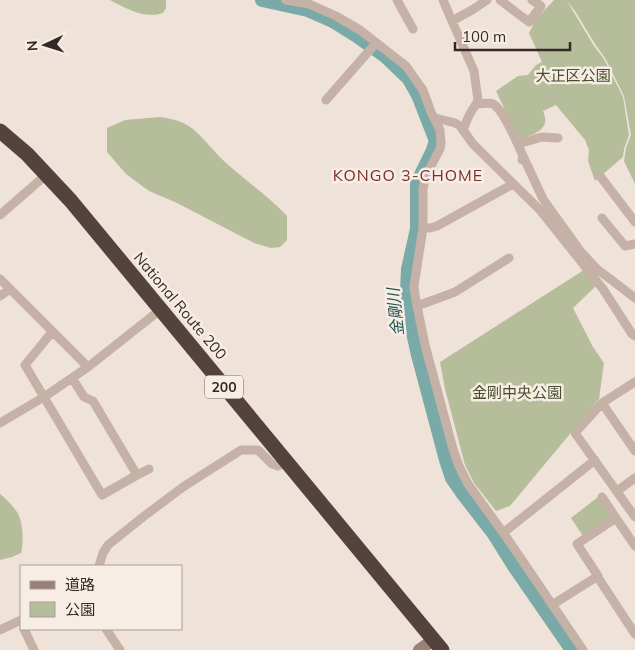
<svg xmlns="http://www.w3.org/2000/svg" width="635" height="650" font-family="Mulish,'Noto Sans JP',sans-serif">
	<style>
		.green { fill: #b5bd9b }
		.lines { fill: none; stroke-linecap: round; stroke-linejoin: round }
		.river { stroke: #7aaaa7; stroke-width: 14 }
		.street { stroke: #c6b1a6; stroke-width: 9 }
		.secondary { stroke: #998178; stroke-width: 12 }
		.highway { stroke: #53423e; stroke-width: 15 }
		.labels { text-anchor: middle; stroke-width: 5; stroke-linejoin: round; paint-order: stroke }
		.shield { fill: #f7ede5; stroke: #6e645f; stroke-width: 1 }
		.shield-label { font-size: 14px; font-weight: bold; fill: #332926 }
		.park-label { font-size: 15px; fill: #464f2c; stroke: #f7ede5 }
		.street-label { font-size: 15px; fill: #332926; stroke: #f7ede5 }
		.neighbourhood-label { font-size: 16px; letter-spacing: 1px; fill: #7b3126; stroke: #f7ede5 }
		.water-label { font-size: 16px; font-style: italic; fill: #1f514f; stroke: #f7ede5 }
	</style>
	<rect width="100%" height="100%" fill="#efe2d9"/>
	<path class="green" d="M 110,0 L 166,0 L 166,8 L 163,13 C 144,19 127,9 110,0 Z
		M 554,0 L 635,0 L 635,184 L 624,161 L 626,148 L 631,135 L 624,96 L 605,58 L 595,44 L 575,11 L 567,1 L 594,46 L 604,59 L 623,97 L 629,135 L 624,149 L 623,157 L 595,181 L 588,161 L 589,150 L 585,140 L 556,105 L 543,111 C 552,130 533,134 519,140 L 496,91 L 518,76 L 528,75 L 536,65 L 542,62 L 529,33 L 536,19 Z
		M 160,117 C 172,119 183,121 193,129 C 205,139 214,152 225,162 C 246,181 268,196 287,216 L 287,240 L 280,247 L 271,248 L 254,243 L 177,203 L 149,191 L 126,174 L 107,152 L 107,128 L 125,120 Z
		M 584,270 L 597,285 L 573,308 L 593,347 L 604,363 L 599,399 L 510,506 L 496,511 L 474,483 L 465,465 L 445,389 L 440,362 Z
		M 0,494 C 6,499 13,506 17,512 C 23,522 24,542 21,553 L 12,557 L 0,560 Z
		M 598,497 L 611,517 L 583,536 L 571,518 Z"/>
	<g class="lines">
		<path class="river" d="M 262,0 L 308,10 L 333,21 L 357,36 L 385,56 L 409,79 L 418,95 L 436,141 L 433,150 L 417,183 L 417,229 L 408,269 L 407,292 L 412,328 L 418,355 L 446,460 L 452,478 L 463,494 L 494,534 L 514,566 L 572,650"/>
		<path class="street" d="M 286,0 L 309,4 L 336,16 L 360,30 L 406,66 L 423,90 L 431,112 L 440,130 L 441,143 L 440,149 L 430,168 L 425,179 L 423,189 L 423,228 L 414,286 L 416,301 L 425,345 L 453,449 L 459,466 L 468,484 L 507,538 L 583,650
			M 397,0 L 413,29
			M 443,0 L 452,21
			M 500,0 L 529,22 L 541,6 L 532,0
			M 326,100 L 376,43
			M 477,104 C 482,104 488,102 493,104 C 504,110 517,143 523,156 L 522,160
			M 435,118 L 455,123 L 460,126 L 473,144 L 540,210 L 603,289 L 632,334 L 635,336
			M 463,130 C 466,124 467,118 471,112 C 473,108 476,106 478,100 L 474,71 L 452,21 L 472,10 L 487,0
			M 518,144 L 542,137 L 558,138
			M 523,156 L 543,199 L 581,252 L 597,269 L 635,298
			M 600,176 L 635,222
			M 0,215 L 47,174
			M 602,218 L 625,246 L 635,244
			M 423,228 L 430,228 L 437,226 L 513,184
			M 0,279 L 88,367 L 160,310
			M 0,296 L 10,289
			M 417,306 L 455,292 L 509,258
			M 52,332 L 25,365 L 102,495 L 137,475 L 93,401 L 84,397 L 72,378
			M 635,382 L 602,403 L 575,433 L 635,517
			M 602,403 L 635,451
			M 0,423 L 44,397 L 88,367
			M 137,475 L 149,469
			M 617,491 L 635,478
			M 602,497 L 616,518
			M 503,533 L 595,460
			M 99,566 L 103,553 L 108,545 L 143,517 L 183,487 L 241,450 L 258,450 L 272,464 L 278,466 L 287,461
			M 597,576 L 635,634
			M 552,605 L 598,576 L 577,544 L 616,518 L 635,546
			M 24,629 L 34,650
			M 106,629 L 120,650
			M 0,630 L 21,620"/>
		<path class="secondary" d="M 419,650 L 433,640"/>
		<path class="highway" d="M 0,131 L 27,154 L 71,201 L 442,650"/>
	</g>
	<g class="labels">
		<rect class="shield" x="205" y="375.5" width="38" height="23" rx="4"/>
		<g class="shield-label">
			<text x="224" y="392">200</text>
		</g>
		<g class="park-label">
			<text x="573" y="81">大正区公園</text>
			<text x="517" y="398">金剛中央公園</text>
		</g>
		<g class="street-label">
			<text transform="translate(180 306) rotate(50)" y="5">National Route 200</text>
		</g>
		<g class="neighbourhood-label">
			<text x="408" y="181">KONGO 3-CHOME</text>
		</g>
		<g class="water-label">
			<text transform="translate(395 312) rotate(-96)" y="6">金剛川</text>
		</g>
	</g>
	<rect x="20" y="565" width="162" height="65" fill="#f7ede5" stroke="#a99f99"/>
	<rect x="30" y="581" width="25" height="8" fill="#998178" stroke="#a99f99"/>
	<text x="65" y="590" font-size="15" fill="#332926">道路</text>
	<rect x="30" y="602" width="25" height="15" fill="#b5bd9b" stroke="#a99f99"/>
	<text x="65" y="615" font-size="15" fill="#332926">公園</text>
	<g transform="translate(45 45) rotate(266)" stroke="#f7ede5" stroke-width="4" paint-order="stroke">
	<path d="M0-4L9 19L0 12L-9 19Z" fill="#332926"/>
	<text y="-8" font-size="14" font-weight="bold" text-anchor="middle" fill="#332926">N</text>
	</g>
	<path d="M455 42v8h115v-8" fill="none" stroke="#332926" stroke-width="2.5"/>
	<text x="462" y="42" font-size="15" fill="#332926" stroke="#f7ede5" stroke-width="4" paint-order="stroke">100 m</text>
</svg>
